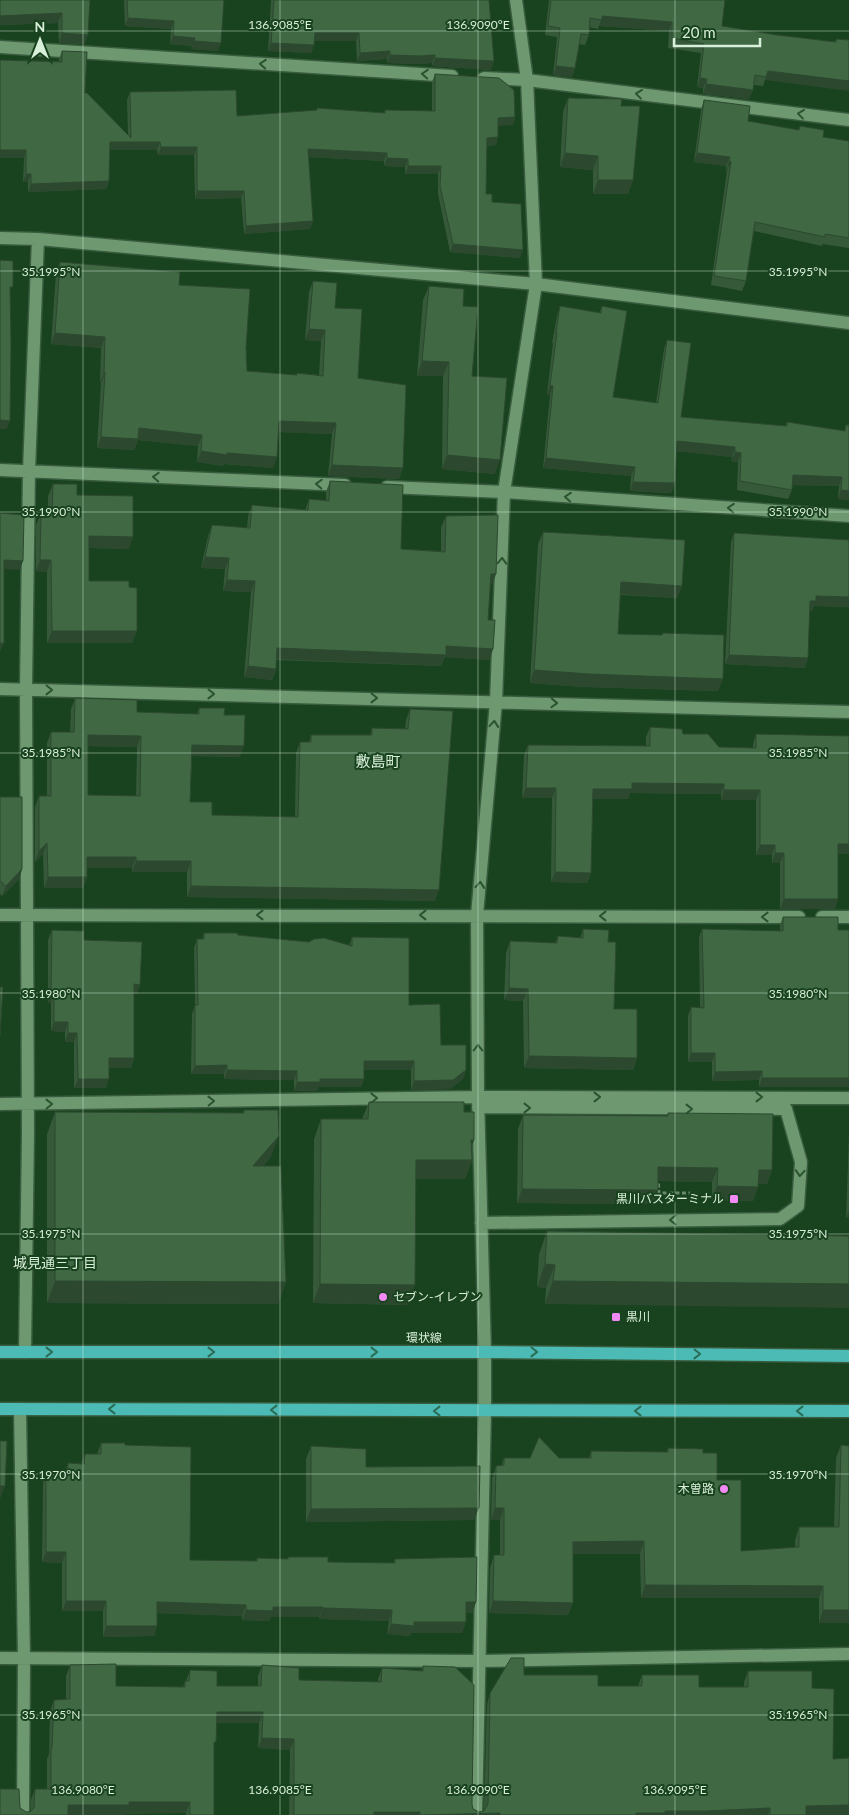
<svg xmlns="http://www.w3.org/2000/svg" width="849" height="1815" font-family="Lato,'Noto Sans JP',sans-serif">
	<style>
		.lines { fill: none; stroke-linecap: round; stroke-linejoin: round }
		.minor-casing { stroke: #385c3d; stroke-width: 15 }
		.major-casing { stroke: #385c3d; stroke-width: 15 }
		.path { stroke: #68896c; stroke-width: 3; stroke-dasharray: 4 2.5; stroke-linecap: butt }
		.minor { stroke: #6d9870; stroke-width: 12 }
		.major { stroke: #4cbab5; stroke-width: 12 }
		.wall { fill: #36593a; fill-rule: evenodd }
		.shaded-wall { fill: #2c492f }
		.building { fill: #3f6843; stroke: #2c492f; fill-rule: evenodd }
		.oneway { stroke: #2a532f }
		.oneway2 { stroke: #2b6c54 }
		.ticks { fill: none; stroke: #d8efd9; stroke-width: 1; stroke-opacity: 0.45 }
		.poi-dot { fill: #f28af3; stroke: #19421f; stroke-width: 2 }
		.labels { text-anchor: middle; stroke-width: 4; stroke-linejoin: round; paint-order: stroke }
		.poi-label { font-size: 12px; fill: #d8efd9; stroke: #19421f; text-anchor: end }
		.street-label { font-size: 12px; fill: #d8efd9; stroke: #19421f }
		.neighbourhood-label { font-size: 14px; fill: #d8efd9; stroke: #19421f }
		.quarter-label { font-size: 15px; fill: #d8efd9; stroke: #19421f }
		.ticks-label { font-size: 12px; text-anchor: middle; fill: #d8efd9; stroke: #19421f; stroke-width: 4; stroke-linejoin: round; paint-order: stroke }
	</style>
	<rect width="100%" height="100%" fill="#19421f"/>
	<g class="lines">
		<g class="minor-casing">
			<path id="minor" d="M 0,47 L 452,76
				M 484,78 L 527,80 L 849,120
				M 0,238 L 38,239 L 536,284 L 849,323
				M 0,470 L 345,485
				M 387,487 L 504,492 L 849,516
				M 0,689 L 849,712
				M 0,915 L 799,917
				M 822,917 L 849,917
				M 0,1104 L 478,1097 L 849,1098
				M 478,1107 L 786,1109 L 801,1162 L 798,1206 L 780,1219 L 481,1223
				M 25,1352 L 28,1133 L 26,689 L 29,471 L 38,239
				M 20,1409 L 24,1658 L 23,1815
				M 0,1658 L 480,1661 L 849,1654
				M 476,1815 L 485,1411 L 485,1352 L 478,1097 L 477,915 L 496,702 L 504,492 L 536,284 L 527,80 L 516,0"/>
		</g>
		<g class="major-casing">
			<path id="major" d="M 0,1352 L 485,1352 L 849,1356
				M 0,1409 L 849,1411"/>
		</g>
		<path class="path" d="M 658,1177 L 659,1193 L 690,1193"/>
		<use href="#minor" class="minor"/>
		<use href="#major" class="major"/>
	</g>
	<path class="wall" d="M 90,0 L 85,44 L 59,43 L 58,23 L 0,25 Z
		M 124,0 L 224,0 L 218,51 L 191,49 L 192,46 L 170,44 L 171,29 L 125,26 Z
		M 271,0 L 489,0 L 491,70 L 432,66 L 432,63 L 417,64 L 387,63 L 387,59 L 357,61 L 356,41 L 314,41 L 314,45 L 311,53 L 268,51 Z
		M 549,0 L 725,0 L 722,26 L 777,35 L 835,42 L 836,39 L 849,40 L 765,80 L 763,86 L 754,85 L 753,90 L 749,99 L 703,94 L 703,88 L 697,87 L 701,53 L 668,48 L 669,31 L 599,26 L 598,29 L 589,27 L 589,35 L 585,45 L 579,44 L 575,68 L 572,77 L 553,75 L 557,37 L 545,35 Z
		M 62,51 L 85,93 L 128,135 L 127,100 L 130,92 L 237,116 L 316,111 L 317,108 L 384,113 L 385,110 L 432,111 L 432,82 L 435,74 L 515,117 L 513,125 L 498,125 L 496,145 L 486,146 L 486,194 L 492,202 L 520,258 L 450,252 L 438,194 L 438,174 L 405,174 L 405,167 L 384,166 L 384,161 L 308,157 L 313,221 L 310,229 L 244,234 L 241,198 L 195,199 L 194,155 L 158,155 L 157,150 L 109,150 L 109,181 L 106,189 L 28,192 L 28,182 L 23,182 L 24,158 L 0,158 L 0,60 L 59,61 L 59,59 Z
		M 568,98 L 621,106 L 633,180 L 628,194 L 593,194 L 593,170 L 560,167 L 563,112 Z
		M 704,100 L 748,121 L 798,130 L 800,126 L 823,137 L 849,141 L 849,248 L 822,244 L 822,246 L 754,231 L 746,281 L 742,291 L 711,285 L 727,171 L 726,171 L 726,166 L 694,162 L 701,110 Z
		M 60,262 L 179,285 L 246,348 L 247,371 L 297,375 L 297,373 L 319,375 L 321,341 L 305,340 L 309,292 L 313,281 L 335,308 L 358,378 L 403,468 L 399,479 L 328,476 L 332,434 L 278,432 L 273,468 L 224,464 L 223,466 L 197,462 L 198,446 L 138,440 L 134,450 L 97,448 L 101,383 L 100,383 L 101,348 L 51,344 L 56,273 Z
		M 429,286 L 463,306 L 472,376 L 495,474 L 442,469 L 443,376 L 417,376 L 423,300 Z
		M 560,306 L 599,313 L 602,306 L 613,397 L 656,403 L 664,349 L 667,340 L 681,417 L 785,426 L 787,422 L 844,431 L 846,425 L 849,425 L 849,500 L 838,499 L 839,486 L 792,485 L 792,490 L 788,499 L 737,490 L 738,462 L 731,461 L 732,457 L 676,451 L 675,483 L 671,493 L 630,491 L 631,476 L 543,468 L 550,395 L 547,394 L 553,343 L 552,343 L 557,316 Z
		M 330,481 L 401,549 L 441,551 L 441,527 L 446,516 L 492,585 L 490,585 L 488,620 L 493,649 L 489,660 L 445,657 L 441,666 L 276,660 L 276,669 L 272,680 L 244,677 L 251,592 L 223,591 L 225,569 L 201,568 L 208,536 L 212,525 L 247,528 L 248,516 L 252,505 L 305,510 L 309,499 L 326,500 L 326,492 Z
		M 53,484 L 77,495 L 129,549 L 89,548 L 89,581 L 129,587 L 137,631 L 132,643 L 47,643 L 47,572 L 36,571 L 36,525 L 41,513 L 48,514 L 48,496 Z
		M 543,532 L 682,586 L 677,598 L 620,595 L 618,634 L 718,691 L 584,687 L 530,683 L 538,544 Z
		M 734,533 L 849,540 L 849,607 L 814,606 L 812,611 L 810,611 L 805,668 L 725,664 L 731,542 Z
		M 75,698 L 137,712 L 197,714 L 199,708 L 224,715 L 240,757 L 192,756 L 190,802 L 212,815 L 295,817 L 296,753 L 300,742 L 309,742 L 311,735 L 370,735 L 372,728 L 405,729 L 406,720 L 410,709 L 435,901 L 187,897 L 187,872 L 132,872 L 132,868 L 87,868 L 87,877 L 83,888 L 44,888 L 43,854 L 35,862 L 35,807 L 39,796 L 47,796 L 47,743 L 51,732 L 70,732 L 71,709 ZM 88,746 L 137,747 L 136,796 L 88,795 Z
		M 650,727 L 683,734 L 719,747 L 753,748 L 753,744 L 756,734 L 838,854 L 835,909 L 780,909 L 780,863 L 772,863 L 772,855 L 756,855 L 756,800 L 721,800 L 721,794 L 630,793 L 628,799 L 593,799 L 591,873 L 587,883 L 551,882 L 552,798 L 522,798 L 524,755 L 528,745 L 646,746 L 646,737 Z
		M 0,797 L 22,869 L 19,879 L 2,896 L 0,894 Z
		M 783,917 L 838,930 L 849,930 L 849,1087 L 759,1087 L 759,1080 L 712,1081 L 712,1062 L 688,1062 L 688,1016 L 691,1007 L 700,1008 L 699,937 L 702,929 L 780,931 L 780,925 Z
		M 583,929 L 608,942 L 614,1009 L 637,1058 L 633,1070 L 524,1068 L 523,1001 L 504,1000 L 506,953 L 510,941 L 555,943 L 558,936 L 580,938 Z
		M 52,930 L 84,940 L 140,985 L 137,994 L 134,994 L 134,1058 L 131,1068 L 109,1068 L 106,1088 L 74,1088 L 74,1042 L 65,1042 L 65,1032 L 51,1031 L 51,1003 L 48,1002 L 48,940 Z
		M 204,933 L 238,935 L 349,946 L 352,937 L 409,1005 L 441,1045 L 466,1070 L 463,1079 L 450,1089 L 411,1090 L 411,1070 L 364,1070 L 364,1079 L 361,1087 L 318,1087 L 317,1091 L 294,1091 L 294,1080 L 224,1079 L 224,1074 L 191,1074 L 192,1014 L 195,1005 L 194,948 L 197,939 L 202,939 Z
		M 369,1102 L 464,1112 L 474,1140 L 472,1147 L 472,1160 L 465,1179 L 416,1179 L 408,1305 L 313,1303 L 314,1139 L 321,1119 L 362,1119 Z
		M 244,1110 L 271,1157 L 263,1166 L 286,1282 L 278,1304 L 47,1303 L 47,1134 L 55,1112 L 243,1113 Z
		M 668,1113 L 772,1170 L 767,1184 L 758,1184 L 758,1187 L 753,1201 L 712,1200 L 712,1182 L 658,1181 L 658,1190 L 653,1204 L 517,1203 L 518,1129 L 523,1115 L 667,1116 Z
		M 849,1133 L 849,1218 L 846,1218 Z
		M 547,1231 L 849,1236 L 545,1304 L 546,1288 L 537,1287 L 539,1254 Z
		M 101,1443 L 125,1445 L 190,1560 L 256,1561 L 257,1558 L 288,1559 L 288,1557 L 328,1562 L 393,1563 L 395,1559 L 476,1602 L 472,1613 L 466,1612 L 466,1622 L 462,1633 L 411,1633 L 410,1636 L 387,1634 L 389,1621 L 319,1619 L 319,1617 L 271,1617 L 269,1621 L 242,1620 L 242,1616 L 157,1613 L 157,1626 L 154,1636 L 103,1637 L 103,1611 L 62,1611 L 62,1563 L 42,1562 L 43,1483 L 46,1472 L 65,1472 L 68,1463 L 81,1464 L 85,1454 L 97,1454 Z
		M 841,1445 L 849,1623 L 819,1623 L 819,1598 L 641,1598 L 640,1554 L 573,1554 L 573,1603 L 568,1615 L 489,1613 L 490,1568 L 494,1555 L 500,1555 L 500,1520 L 491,1520 L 492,1478 L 496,1466 L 501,1466 L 504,1458 L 589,1458 L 591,1451 L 667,1452 L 668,1448 L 703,1453 L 717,1480 L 741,1551 L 795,1547 L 795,1540 L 799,1527 L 834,1527 L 836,1458 Z
		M 311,1446 L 366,1467 L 474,1520 L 306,1522 L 306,1459 Z
		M 70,1665 L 116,1686 L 183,1687 L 185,1681 L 186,1681 L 190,1670 L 217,1686 L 258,1686 L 258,1676 L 262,1665 L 299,1680 L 378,1682 L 378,1679 L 382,1668 L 421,1671 L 423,1666 L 473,1809 L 479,1812 L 484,1811 L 487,1704 L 490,1693 L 524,1675 L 598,1686 L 638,1686 L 642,1675 L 699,1687 L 744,1687 L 744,1682 L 748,1671 L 812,1688 L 849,1815 L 289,1815 L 290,1750 L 258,1748 L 259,1723 L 217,1723 L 214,1747 L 214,1815 L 186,1815 L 186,1813 L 0,1815 L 20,1808 L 26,1812 L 31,1811 L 31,1800 L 35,1789 L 47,1789 L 47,1759 L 49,1754 L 50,1711 L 54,1700 L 66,1700 L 66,1676 Z"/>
	<path class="shaded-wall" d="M 62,13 L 58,23 L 0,25 L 0,16 Z
		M 602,16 L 672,22 L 669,31 L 599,26 Z
		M 128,18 L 174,21 L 171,29 L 125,26 Z
		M 62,33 L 88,35 L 85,44 L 59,43 Z
		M 315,33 L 359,33 L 356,41 L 312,41 Z
		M 173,36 L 195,38 L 192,46 L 170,44 Z
		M 194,41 L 221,43 L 218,51 L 191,49 Z
		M 271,43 L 314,45 L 311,53 L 268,51 Z
		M 390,51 L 387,59 L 357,61 L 360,53 Z
		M 390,55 L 435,55 L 432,63 L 417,64 L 387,63 Z
		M 435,58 L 494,61 L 491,70 L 432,66 Z
		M 556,66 L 575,68 L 572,77 L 553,75 Z
		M 768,71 L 849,81 L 849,91 L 765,80 Z
		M 700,78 L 707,79 L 703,88 L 697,87 Z
		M 706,84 L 753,90 L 749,99 L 703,94 Z
		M 515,117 L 513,125 L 495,126 L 498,118 Z
		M 498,137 L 496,145 L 484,146 L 487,138 Z
		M 110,142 L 160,142 L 157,150 L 107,150 Z
		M 161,147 L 197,147 L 194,155 L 158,155 Z
		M 308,149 L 387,153 L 384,161 L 305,157 Z
		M 0,150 L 26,150 L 24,158 L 0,158 Z
		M 565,153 L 598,156 L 593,170 L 560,167 Z
		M 697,153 L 730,157 L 726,166 L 694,162 Z
		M 387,158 L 408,159 L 405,167 L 384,166 Z
		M 729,161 L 731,162 L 727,171 L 726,171 Z
		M 408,166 L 441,166 L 438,174 L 405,174 Z
		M 26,174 L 31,174 L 28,182 L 23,182 Z
		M 598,180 L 633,180 L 628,194 L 593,194 Z
		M 109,181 L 106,189 L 28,192 L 31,184 Z
		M 197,191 L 244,191 L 241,198 L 195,199 Z
		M 313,221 L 310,229 L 244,234 L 246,226 Z
		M 453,244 L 523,250 L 520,258 L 450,252 Z
		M 309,329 L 325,330 L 321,341 L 305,340 Z
		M 55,333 L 105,337 L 101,348 L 51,344 Z
		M 422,361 L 449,362 L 443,376 L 417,376 Z
		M 104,373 L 105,373 L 101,383 L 100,383 Z
		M 550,385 L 553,386 L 550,395 L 547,394 Z
		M 0,420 L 10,421 L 7,429 L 0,429 Z
		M 279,421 L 336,423 L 332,434 L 275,432 Z
		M 139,428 L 202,435 L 198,446 L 138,440 L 134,450 L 97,448 L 101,437 Z
		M 677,441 L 735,447 L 732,457 L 673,451 Z
		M 201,451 L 227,453 L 277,457 L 273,468 L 224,464 L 223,466 L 197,462 Z
		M 735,452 L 741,453 L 738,462 L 731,461 Z
		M 447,455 L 500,460 L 495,474 L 442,469 Z
		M 546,458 L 635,467 L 631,476 L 543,468 Z
		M 332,465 L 403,468 L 399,479 L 328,476 Z
		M 793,475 L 842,477 L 839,486 L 790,485 Z
		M 633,482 L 675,483 L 671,493 L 630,491 Z
		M 841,490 L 849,491 L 849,500 L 838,499 Z
		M 89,536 L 133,537 L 129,549 L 85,548 Z
		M 205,557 L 229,558 L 225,569 L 201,568 Z
		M 4,560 L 23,561 L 20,570 L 1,569 Z
		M 40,560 L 51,560 L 47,572 L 36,571 Z
		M 491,574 L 496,574 L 492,585 L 487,585 Z
		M 227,580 L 255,581 L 251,592 L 223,591 Z
		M 621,582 L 682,586 L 677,598 L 616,594 Z
		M 816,596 L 849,597 L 849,607 L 814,606 L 812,611 L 806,611 L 810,601 Z
		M 52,631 L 137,631 L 132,643 L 47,643 Z
		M 0,643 L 4,643 L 0,652 Z
		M 446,646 L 493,649 L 489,660 L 445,657 L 441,666 L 273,659 L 277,648 Z
		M 729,655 L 808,658 L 805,668 L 725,664 Z
		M 248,666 L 276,669 L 272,680 L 244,677 Z
		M 534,670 L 723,679 L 718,691 L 584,687 L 530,683 Z
		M 88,735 L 141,736 L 137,747 L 84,746 Z
		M 192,745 L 244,746 L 240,757 L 188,756 Z
		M 632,783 L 724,784 L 721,794 L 630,793 L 628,799 L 590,799 L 593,789 Z
		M 526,788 L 556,788 L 552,798 L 522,798 Z
		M 724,790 L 760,790 L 756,800 L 721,800 Z
		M 47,843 L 43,854 L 35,862 L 39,851 Z
		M 838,844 L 849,844 L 849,854 L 835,854 Z
		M 760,845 L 775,845 L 772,855 L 756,855 Z
		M 775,853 L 784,853 L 780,863 L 772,863 Z
		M 87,857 L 136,857 L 132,868 L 83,868 Z
		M 136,861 L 191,861 L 187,872 L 132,872 Z
		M 22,869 L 19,879 L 2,896 L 6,886 Z
		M 555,872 L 591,873 L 587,883 L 551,882 Z
		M 48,877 L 87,877 L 83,888 L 44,888 Z
		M 191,886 L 439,890 L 435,901 L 187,897 Z
		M 784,899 L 838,899 L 835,909 L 780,909 Z
		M 134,984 L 140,985 L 137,994 L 131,994 Z
		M 509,988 L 528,989 L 523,1001 L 504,1000 Z
		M 51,993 L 54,993 L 51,1003 L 48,1002 Z
		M 54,1022 L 68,1022 L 65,1032 L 51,1031 Z
		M 68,1033 L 77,1033 L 74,1042 L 65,1042 Z
		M 691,1053 L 715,1053 L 712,1062 L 688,1062 Z
		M 529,1056 L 637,1058 L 633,1070 L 524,1068 Z
		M 109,1058 L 134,1058 L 131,1068 L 106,1068 Z
		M 364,1061 L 414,1061 L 411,1070 L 361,1070 Z
		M 227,1065 L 224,1074 L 191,1074 L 195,1066 Z
		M 227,1070 L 297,1071 L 294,1080 L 224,1079 Z
		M 466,1070 L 463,1079 L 450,1089 L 411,1090 L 414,1081 Z
		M 762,1071 L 759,1080 L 712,1081 L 715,1072 Z
		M 762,1078 L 849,1078 L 849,1087 L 759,1087 Z
		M 78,1079 L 109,1079 L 106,1088 L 74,1088 Z
		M 320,1079 L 364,1079 L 361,1087 L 318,1087 L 317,1091 L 294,1091 L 297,1082 Z
		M 279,1136 L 271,1157 L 245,1188 L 253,1166 Z
		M 471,1140 L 474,1140 L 467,1160 L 472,1160 L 465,1179 L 409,1179 L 416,1160 Z
		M 658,1167 L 718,1168 L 712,1182 L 653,1181 Z
		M 759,1170 L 772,1170 L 767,1184 L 754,1184 Z
		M 717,1186 L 758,1187 L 753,1201 L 712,1200 Z
		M 522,1189 L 658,1190 L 653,1204 L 517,1203 Z
		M 849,1210 L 849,1218 L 846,1218 Z
		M 545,1264 L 555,1265 L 546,1288 L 537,1287 Z
		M 55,1281 L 286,1282 L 278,1304 L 47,1303 Z
		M 553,1281 L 849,1284 L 849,1308 L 545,1304 Z
		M 320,1284 L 415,1285 L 408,1305 L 313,1303 Z
		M 0,1486 L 5,1486 L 0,1499 Z
		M 479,1508 L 474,1520 L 306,1522 L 311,1509 Z
		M 495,1508 L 504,1508 L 500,1520 L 491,1520 Z
		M 644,1541 L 640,1554 L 569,1554 L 573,1542 Z
		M 46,1552 L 66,1552 L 62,1563 L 42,1562 Z
		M 645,1585 L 823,1586 L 819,1598 L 641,1598 Z
		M 66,1601 L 106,1601 L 103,1611 L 62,1611 Z
		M 493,1601 L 573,1603 L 568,1615 L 489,1613 Z
		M 157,1602 L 246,1605 L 242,1616 L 153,1613 Z
		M 466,1602 L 476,1602 L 472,1613 L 462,1612 Z
		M 273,1607 L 323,1607 L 319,1617 L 271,1617 L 269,1621 L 242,1620 L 246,1610 Z
		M 323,1608 L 392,1610 L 389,1621 L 319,1619 Z
		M 823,1610 L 849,1610 L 849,1623 L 819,1623 Z
		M 414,1622 L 466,1622 L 462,1633 L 411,1633 L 410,1636 L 387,1634 L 391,1624 Z
		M 106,1626 L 157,1626 L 154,1636 L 103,1637 Z
		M 217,1712 L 263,1712 L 259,1723 L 213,1723 Z
		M 262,1738 L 294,1739 L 290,1750 L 258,1748 Z
		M 129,1802 L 190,1802 L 186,1813 L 126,1813 L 125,1815 L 64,1815 L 68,1805 Z
		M 849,1805 L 849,1815 L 803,1815 L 806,1806 Z
		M 770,1808 L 768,1815 L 635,1815 L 636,1813 L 665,1811 Z
		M 374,1812 L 420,1812 L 419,1815 L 373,1815 Z
		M 500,1813 L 500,1815 L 420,1815 Z"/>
	<path class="building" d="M 0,0 L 90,0 L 88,35 L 62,33 L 62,13 L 0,16 Z
		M 127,0 L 224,0 L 221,43 L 194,41 L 195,38 L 173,36 L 174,21 L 128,18 Z
		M 274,0 L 489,0 L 494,61 L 435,58 L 435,55 L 420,56 L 390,55 L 390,51 L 360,53 L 359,33 L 315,33 L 314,45 L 271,43 Z
		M 551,0 L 725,0 L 722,26 L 777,35 L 836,42 L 836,39 L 849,40 L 849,81 L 768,71 L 766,77 L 755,75 L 753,90 L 706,84 L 707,79 L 700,78 L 704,44 L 672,38 L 672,22 L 602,16 L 602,20 L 590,18 L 589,35 L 581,34 L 575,68 L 556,66 L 560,28 L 548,26 Z
		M 62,51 L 87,52 L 85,93 L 87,93 L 131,138 L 130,92 L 236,90 L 237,116 L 317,110 L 317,108 L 385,113 L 385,110 L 435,111 L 435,74 L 499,78 L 514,90 L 515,117 L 498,118 L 498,137 L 487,138 L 486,194 L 492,194 L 492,202 L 521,204 L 523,250 L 453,244 L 440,186 L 441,166 L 408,166 L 408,159 L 387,158 L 387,153 L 308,149 L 313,221 L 246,226 L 244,191 L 197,191 L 197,147 L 161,147 L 160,142 L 110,142 L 109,181 L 31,184 L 31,174 L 26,174 L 26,150 L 0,150 L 0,60 L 62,62 Z
		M 568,98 L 622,99 L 621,106 L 640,106 L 633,180 L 598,180 L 598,156 L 565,153 Z
		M 704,100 L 750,106 L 748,121 L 799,130 L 800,126 L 824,130 L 823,137 L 849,141 L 849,238 L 825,234 L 825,237 L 755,222 L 746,281 L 714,276 L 731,162 L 729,161 L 730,157 L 697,153 Z
		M 0,260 L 13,261 L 13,287 L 10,287 L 11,344 L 10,421 L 0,420 Z
		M 60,262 L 180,272 L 179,285 L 250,289 L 246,348 L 247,371 L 297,375 L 297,373 L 323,376 L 325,330 L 309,329 L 313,281 L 337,283 L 335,308 L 362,309 L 358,378 L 406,385 L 403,468 L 332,465 L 336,423 L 279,421 L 277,457 L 227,453 L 227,455 L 201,451 L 202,435 L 139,428 L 138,439 L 101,437 L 105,373 L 104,373 L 105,337 L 55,333 Z
		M 429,286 L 464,289 L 463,306 L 478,307 L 472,376 L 507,378 L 500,460 L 447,455 L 449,362 L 422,361 Z
		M 560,306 L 601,313 L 602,306 L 627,311 L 613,397 L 658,403 L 667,340 L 691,343 L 681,417 L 787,426 L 787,422 L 845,431 L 846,425 L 849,425 L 849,491 L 841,490 L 842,477 L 793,475 L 792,490 L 740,481 L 741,453 L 735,452 L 735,447 L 677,441 L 675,483 L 633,482 L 635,467 L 546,458 L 553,386 L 550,385 L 557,333 L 556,333 Z
		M 330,481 L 403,485 L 401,549 L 445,552 L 446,516 L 498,515 L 496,574 L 491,574 L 488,620 L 495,620 L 493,649 L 446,646 L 446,655 L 277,648 L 276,669 L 248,666 L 255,581 L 227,580 L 229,558 L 205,557 L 212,525 L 250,528 L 252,505 L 308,510 L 309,499 L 329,501 Z
		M 53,484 L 77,484 L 77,495 L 133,496 L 133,537 L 89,536 L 89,581 L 129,581 L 129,587 L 137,588 L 137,631 L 52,631 L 51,560 L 40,560 L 41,513 L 52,514 Z
		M 0,513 L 24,515 L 23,561 L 4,560 L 4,643 L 0,643 Z
		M 543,532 L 685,540 L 682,586 L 621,582 L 618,634 L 662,635 L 663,633 L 724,635 L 723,679 L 589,674 L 534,670 Z
		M 734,533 L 849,540 L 849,597 L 816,596 L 816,601 L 810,601 L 808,658 L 729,655 Z
		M 75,698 L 137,700 L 137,712 L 199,714 L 199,708 L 225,708 L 224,715 L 245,715 L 244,746 L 192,745 L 190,802 L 212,802 L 212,815 L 298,817 L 300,742 L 311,742 L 311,735 L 372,735 L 372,728 L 408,729 L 410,709 L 453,711 L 439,890 L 191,886 L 191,861 L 136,861 L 136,857 L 87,857 L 87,877 L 48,877 L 47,843 L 39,851 L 39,796 L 51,796 L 51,732 L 74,732 ZM 88,735 L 141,736 L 140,796 L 88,795 Z
		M 650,727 L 682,729 L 683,734 L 708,734 L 719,747 L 756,748 L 756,734 L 849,736 L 849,844 L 838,844 L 838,899 L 784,899 L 784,853 L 775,853 L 775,845 L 760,845 L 760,790 L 724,790 L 724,784 L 632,783 L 632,789 L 593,789 L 591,873 L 555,872 L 556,788 L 526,788 L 528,745 L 650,746 Z
		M 0,797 L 22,797 L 22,869 L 6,886 L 0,881 Z
		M 783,917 L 838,917 L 838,930 L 849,930 L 849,1078 L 762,1078 L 762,1071 L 715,1072 L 715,1053 L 691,1053 L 691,1007 L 704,1008 L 702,929 L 783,931 Z
		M 583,929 L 609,930 L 608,942 L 616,942 L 614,1009 L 637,1009 L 637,1058 L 529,1056 L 528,989 L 509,988 L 510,941 L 557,943 L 558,936 L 583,938 Z
		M 52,930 L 84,931 L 84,940 L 142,942 L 140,985 L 134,984 L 134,1058 L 109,1058 L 109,1079 L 78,1079 L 77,1033 L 68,1033 L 68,1022 L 54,1022 L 54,993 L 51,993 Z
		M 204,933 L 237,933 L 238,935 L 309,942 L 314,939 L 324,938 L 352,946 L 352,937 L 409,938 L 409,1005 L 440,1004 L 441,1045 L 466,1045 L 466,1070 L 453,1080 L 414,1081 L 414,1061 L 364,1061 L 364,1079 L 320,1079 L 320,1082 L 297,1082 L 297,1071 L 227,1070 L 227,1065 L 195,1066 L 195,1005 L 198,1005 L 197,939 L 204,939 Z
		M 0,987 L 3,987 L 0,1036 Z
		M 369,1102 L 464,1102 L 464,1112 L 474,1112 L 474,1140 L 471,1140 L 472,1160 L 416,1160 L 415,1285 L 320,1284 L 321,1119 L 368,1119 Z
		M 244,1110 L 278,1110 L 279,1136 L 253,1166 L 281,1166 L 286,1282 L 55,1281 L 55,1112 L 244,1113 Z
		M 668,1113 L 773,1114 L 772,1170 L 759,1170 L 758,1187 L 717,1186 L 718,1168 L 658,1167 L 658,1190 L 522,1189 L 523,1115 L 668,1116 Z
		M 547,1231 L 849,1236 L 849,1284 L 553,1281 L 555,1265 L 545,1264 Z
		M 539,1437 L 559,1458 L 591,1458 L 591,1451 L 668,1452 L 668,1448 L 703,1449 L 703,1453 L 717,1453 L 717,1480 L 741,1480 L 741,1551 L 799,1547 L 799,1527 L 839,1527 L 841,1445 L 849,1446 L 849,1610 L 823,1610 L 823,1586 L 645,1585 L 644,1541 L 573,1542 L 573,1603 L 493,1601 L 494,1555 L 504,1555 L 504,1508 L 495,1508 L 496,1466 L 504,1465 L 504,1458 L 530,1458 Z
		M 0,1441 L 7,1441 L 5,1486 L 0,1486 Z
		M 101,1443 L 125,1443 L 125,1445 L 191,1447 L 190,1560 L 257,1561 L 257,1558 L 288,1559 L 288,1557 L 328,1557 L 328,1562 L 395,1563 L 395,1559 L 477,1557 L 476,1602 L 466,1602 L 466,1622 L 414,1622 L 414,1626 L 391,1624 L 392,1610 L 323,1608 L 323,1607 L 273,1607 L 273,1611 L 246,1610 L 246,1605 L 157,1602 L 157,1626 L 106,1626 L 106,1601 L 66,1601 L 66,1552 L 46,1552 L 46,1472 L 68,1472 L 68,1463 L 84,1464 L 85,1454 L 101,1454 Z
		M 311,1446 L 366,1449 L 366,1467 L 480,1466 L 479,1508 L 311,1509 Z
		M 511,1658 L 524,1658 L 524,1675 L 598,1675 L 598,1686 L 642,1686 L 642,1675 L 699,1675 L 699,1687 L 748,1687 L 748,1671 L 812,1671 L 812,1688 L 834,1689 L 833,1759 L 849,1758 L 849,1805 L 806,1806 L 806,1815 L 770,1815 L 770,1808 L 706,1811 L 665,1811 L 665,1813 L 636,1813 L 636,1815 L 500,1815 L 500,1813 L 420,1815 L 420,1812 L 374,1812 L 374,1815 L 294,1815 L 294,1739 L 262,1738 L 263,1712 L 217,1712 L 216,1742 L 214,1742 L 214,1815 L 190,1815 L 190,1802 L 129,1802 L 129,1805 L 68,1805 L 68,1815 L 0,1815 L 0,1789 L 19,1789 L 20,1808 L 26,1812 L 30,1812 L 34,1808 L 35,1789 L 51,1789 L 51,1748 L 52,1748 L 54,1700 L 70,1699 L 70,1665 L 116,1664 L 116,1686 L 185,1687 L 185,1681 L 189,1681 L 190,1670 L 217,1671 L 217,1686 L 261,1686 L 262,1665 L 299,1668 L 299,1680 L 381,1682 L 382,1668 L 423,1671 L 423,1666 L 455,1667 L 474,1685 L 472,1804 L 473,1809 L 479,1812 L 484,1811 L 488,1804 L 490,1693 Z"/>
	<defs><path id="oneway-chevron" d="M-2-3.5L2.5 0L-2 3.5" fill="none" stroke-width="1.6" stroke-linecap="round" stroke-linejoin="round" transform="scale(1.25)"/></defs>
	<g class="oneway">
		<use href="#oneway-chevron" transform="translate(263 64) rotate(-176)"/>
		<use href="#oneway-chevron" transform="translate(425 74) rotate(-176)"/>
		<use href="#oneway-chevron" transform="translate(639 94) rotate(-173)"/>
		<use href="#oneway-chevron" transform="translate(801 114) rotate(-173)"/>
		<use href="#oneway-chevron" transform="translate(156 477) rotate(-177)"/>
		<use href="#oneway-chevron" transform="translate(319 484) rotate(-177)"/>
		<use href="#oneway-chevron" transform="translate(568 497) rotate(-176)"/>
		<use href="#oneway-chevron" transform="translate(731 508) rotate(-176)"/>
		<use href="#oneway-chevron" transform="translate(502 561) rotate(-88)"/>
		<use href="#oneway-chevron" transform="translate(49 690) rotate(1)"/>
		<use href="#oneway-chevron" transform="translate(211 694) rotate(1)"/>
		<use href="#oneway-chevron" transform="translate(374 698) rotate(1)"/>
		<use href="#oneway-chevron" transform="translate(554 703) rotate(2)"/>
		<use href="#oneway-chevron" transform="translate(494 724) rotate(-85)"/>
		<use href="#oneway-chevron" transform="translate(480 885) rotate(-85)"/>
		<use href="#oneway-chevron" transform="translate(260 915) rotate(180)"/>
		<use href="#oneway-chevron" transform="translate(423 915) rotate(180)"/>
		<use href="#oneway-chevron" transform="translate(603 916) rotate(-180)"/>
		<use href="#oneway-chevron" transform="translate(765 917) rotate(-180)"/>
		<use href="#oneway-chevron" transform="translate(478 1048) rotate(-90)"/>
		<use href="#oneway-chevron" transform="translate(597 1097)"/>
		<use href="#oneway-chevron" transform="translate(759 1097)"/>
		<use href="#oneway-chevron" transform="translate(374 1098) rotate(-1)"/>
		<use href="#oneway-chevron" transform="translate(211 1101) rotate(-1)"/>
		<use href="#oneway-chevron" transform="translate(49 1104) rotate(-1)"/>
		<use href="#oneway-chevron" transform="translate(527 1108)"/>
		<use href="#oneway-chevron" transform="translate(689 1109)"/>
		<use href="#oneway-chevron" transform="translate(800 1173) rotate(94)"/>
		<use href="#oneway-chevron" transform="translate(673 1220) rotate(179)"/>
	</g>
	<g class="oneway2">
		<use href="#oneway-chevron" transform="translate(49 1352)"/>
		<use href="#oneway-chevron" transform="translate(211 1352)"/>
		<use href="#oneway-chevron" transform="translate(374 1352)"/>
		<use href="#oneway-chevron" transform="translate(534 1352) rotate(1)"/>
		<use href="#oneway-chevron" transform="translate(697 1354) rotate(1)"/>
		<use href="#oneway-chevron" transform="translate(112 1409) rotate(-180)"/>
		<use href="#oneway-chevron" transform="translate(274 1410) rotate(-180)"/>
		<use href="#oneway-chevron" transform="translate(437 1411) rotate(-180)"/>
		<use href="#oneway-chevron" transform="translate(638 1411) rotate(180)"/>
		<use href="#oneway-chevron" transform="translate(800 1411) rotate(180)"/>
	</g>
	<path class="ticks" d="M 83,0 L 83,1815M 280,0 L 280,1815M 478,0 L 478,1815M 675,0 L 675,1815M 0,31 L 849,31M 0,271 L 849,271M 0,512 L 849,512M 0,753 L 849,753M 0,993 L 849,993M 0,1234 L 849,1234M 0,1474 L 849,1474M 0,1715 L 849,1715"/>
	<g class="poi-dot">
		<rect x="729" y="1194" width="10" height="10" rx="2.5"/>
		<circle cx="383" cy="1297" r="5"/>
		<rect x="611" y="1312" width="10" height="10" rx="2.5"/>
		<circle cx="724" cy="1489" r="5"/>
	</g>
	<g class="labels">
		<g class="poi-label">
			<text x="724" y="1203">黒川バスターミナル</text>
			<text x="393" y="1301" text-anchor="start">セブン-イレブン</text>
			<text x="626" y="1321" text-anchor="start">黒川</text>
			<text x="714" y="1493">木曽路</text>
		</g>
		<g class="street-label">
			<text x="424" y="1342">環状線</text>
		</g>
		<g class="neighbourhood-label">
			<text x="55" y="1268">城見通三丁目</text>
		</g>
		<g class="quarter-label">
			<text x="378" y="767">敷島町</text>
		</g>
	</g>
	<g class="ticks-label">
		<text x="280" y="29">136.9085°E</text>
		<text x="478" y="29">136.9090°E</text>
		<text x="51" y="276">35.1995°N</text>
		<text x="798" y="276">35.1995°N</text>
		<text x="51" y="516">35.1990°N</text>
		<text x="798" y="516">35.1990°N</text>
		<text x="51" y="757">35.1985°N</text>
		<text x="798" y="757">35.1985°N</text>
		<text x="51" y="998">35.1980°N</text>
		<text x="798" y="998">35.1980°N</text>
		<text x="51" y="1238">35.1975°N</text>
		<text x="798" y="1238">35.1975°N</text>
		<text x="51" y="1479">35.1970°N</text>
		<text x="798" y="1479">35.1970°N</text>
		<text x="51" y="1719">35.1965°N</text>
		<text x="798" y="1719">35.1965°N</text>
		<text x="83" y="1794">136.9080°E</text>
		<text x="280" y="1794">136.9085°E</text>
		<text x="478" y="1794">136.9090°E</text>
		<text x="675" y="1794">136.9095°E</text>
	</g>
	<g transform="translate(40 40)" stroke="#19421f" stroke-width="4" paint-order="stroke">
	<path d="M0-4L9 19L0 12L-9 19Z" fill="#d8efd9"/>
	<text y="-8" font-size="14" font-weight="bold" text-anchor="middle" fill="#d8efd9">N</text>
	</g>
	<path d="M674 38v8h86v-8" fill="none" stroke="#d8efd9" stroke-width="2.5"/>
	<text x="682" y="38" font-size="15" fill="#d8efd9" stroke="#19421f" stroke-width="4" paint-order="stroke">20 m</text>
</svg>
